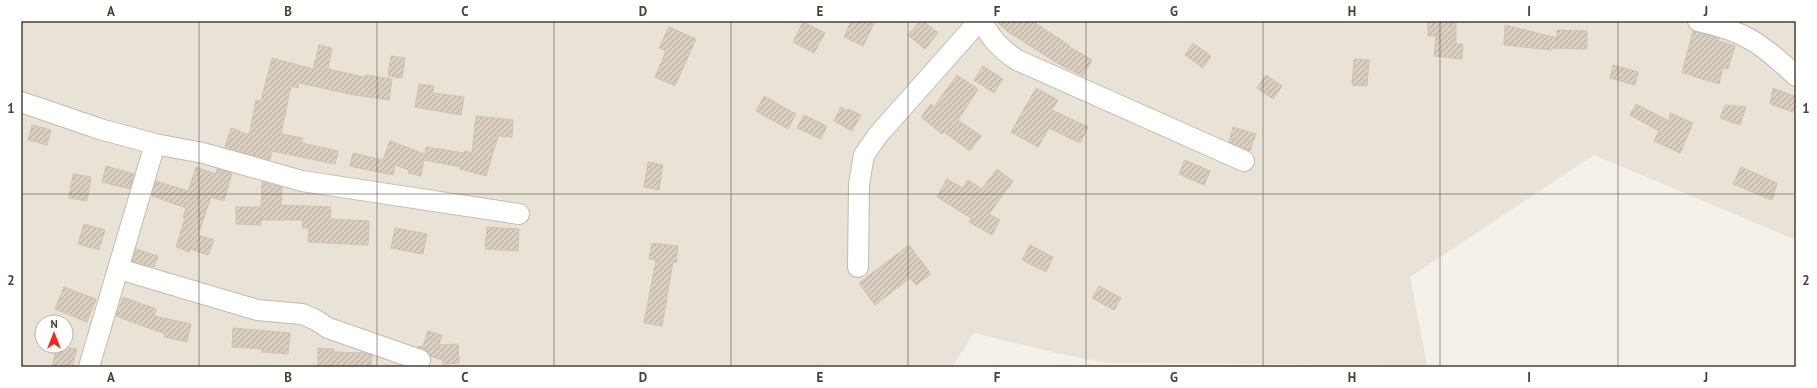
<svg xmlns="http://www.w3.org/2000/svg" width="1817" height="388" font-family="'PT Sans',sans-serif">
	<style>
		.residential { fill: #e9e2d7; fill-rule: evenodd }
		.building { fill: url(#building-hatch); stroke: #d2c2b1 }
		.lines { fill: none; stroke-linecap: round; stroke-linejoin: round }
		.minor-casing { stroke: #c4baaf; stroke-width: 22 }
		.minor { stroke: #fff; stroke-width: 20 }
		.grid { fill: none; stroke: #494137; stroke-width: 1; stroke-opacity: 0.55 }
		.neatline { fill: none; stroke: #494137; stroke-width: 1.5 }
		.grid-label { font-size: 13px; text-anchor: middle; font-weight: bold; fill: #494137 }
	</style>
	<defs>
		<pattern id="building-hatch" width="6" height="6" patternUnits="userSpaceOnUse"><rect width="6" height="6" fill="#dacec1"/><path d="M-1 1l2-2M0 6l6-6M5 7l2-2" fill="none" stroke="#b3a99e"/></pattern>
	</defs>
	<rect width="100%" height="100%" fill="#f5f0e9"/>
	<path class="residential" d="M 21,21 L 1796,21 L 1796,240 L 1594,155 L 1410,277 L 1427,365 L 1107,363 L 1056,353 L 974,333 L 952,367 L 21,367 ZM 42,322 L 66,322 L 66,346 L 42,346 Z"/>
	<path class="building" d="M 851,21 L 875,21 L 863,46 L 844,37 Z
		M 920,21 L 923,21 L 938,33 L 925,49 L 908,35 Z
		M 996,21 L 1032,21 L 1069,45 L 1068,46 L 1092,60 L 1083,76 L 1057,63 L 1007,31 Z
		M 1428,21 L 1456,21 L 1456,44 L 1463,44 L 1462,59 L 1434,56 L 1436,36 L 1428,36 Z
		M 803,22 L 825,33 L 814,53 L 793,42 Z
		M 1505,25 L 1557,38 L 1557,30 L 1587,31 L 1587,49 L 1552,48 L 1552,50 L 1504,45 Z
		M 669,27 L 696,39 L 675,86 L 655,77 L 666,51 L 659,48 Z
		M 1693,31 L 1719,38 L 1718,41 L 1735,46 L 1728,69 L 1723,68 L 1719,84 L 1692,76 L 1693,75 L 1682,73 Z
		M 1193,43 L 1211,56 L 1203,68 L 1185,55 Z
		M 319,45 L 332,48 L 328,69 L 364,77 L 365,75 L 392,79 L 389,100 L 355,95 L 299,83 L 298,88 L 291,86 L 281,134 L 303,138 L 302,143 L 338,151 L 335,164 L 272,151 L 270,160 L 225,147 L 231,128 L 249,135 L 256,100 L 261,101 L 272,58 L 313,69 Z
		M 391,56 L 405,58 L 402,78 L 388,76 Z
		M 1354,59 L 1369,60 L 1367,86 L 1352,85 Z
		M 1613,65 L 1638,72 L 1635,85 L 1610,78 Z
		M 983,66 L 1003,79 L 994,93 L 974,80 Z
		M 957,75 L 978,89 L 958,120 L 981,136 L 970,151 L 944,132 L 942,134 L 921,117 L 931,104 L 934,107 Z
		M 1266,75 L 1282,86 L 1273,99 L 1257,88 Z
		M 419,84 L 434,86 L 433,93 L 464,97 L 461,115 L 415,107 Z
		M 1036,88 L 1058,100 L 1052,110 L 1088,127 L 1080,143 L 1049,128 L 1038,147 L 1011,132 Z
		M 1773,88 L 1796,97 L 1796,113 L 1770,104 Z
		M 764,96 L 796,114 L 788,129 L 756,111 Z
		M 1636,104 L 1669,121 L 1670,113 L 1693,123 L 1680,153 L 1654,141 L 1659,131 L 1630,115 Z
		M 1725,105 L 1746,107 L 1740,125 L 1720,118 Z
		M 841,107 L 847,111 L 848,109 L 861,115 L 852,131 L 834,121 Z
		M 804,115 L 827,126 L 821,139 L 797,128 Z
		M 476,116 L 513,120 L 512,137 L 498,136 L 486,176 L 460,169 L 461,167 L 424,160 L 421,176 L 408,173 L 409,170 L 395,165 L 393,175 L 350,166 L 353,153 L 383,160 L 390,141 L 425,154 L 426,147 L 464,153 L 465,151 L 472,153 Z
		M 32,125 L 51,130 L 47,145 L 28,140 Z
		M 1233,127 L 1256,134 L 1250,151 L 1229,142 Z
		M 1185,160 L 1210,171 L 1204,185 L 1179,174 Z
		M 648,162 L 663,165 L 659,190 L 644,187 Z
		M 106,166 L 134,174 L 130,189 L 102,182 Z
		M 196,167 L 216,174 L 217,169 L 232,173 L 224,201 L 211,197 L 198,235 L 214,240 L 208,255 L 190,249 L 189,252 L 176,247 L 185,218 L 183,218 L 186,208 L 152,196 L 156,181 L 188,191 Z
		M 1741,167 L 1777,183 L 1772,200 L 1733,184 Z
		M 997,169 L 1013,181 L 989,214 L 1000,220 L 992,235 L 969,222 L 971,218 L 937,197 L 947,179 L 963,188 L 968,180 L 982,189 Z
		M 73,174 L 91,177 L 87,201 L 69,198 Z
		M 262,182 L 282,187 L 281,205 L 331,207 L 330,219 L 369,221 L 368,245 L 308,242 L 309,228 L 302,228 L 303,220 L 261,220 L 261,225 L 236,224 L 236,207 L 261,207 L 261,211 Z
		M 84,224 L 105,230 L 99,250 L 78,244 Z
		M 487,227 L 519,229 L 518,251 L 485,249 Z
		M 395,228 L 427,234 L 423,254 L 391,248 Z
		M 652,243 L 678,246 L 676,263 L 673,262 L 662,326 L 644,323 L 656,260 L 649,259 Z
		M 909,245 L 931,274 L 916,285 L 910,278 L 875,305 L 859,283 Z
		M 1030,245 L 1053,257 L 1046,272 L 1022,260 Z
		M 136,249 L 158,256 L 154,267 L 132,261 Z
		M 1099,286 L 1121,298 L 1114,310 L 1092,298 Z
		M 64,287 L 96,299 L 87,322 L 55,309 Z
		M 123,297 L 156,309 L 154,316 L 191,324 L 187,342 L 164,337 L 165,334 L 116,316 Z
		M 233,328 L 290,333 L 288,354 L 262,352 L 262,349 L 232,347 Z
		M 428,331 L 442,335 L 439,345 L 458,344 L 459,363 L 443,364 L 443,360 L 430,356 L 424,349 L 417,347 L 423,346 Z
		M 57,346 L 77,349 L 72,367 L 52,367 Z
		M 318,348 L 334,349 L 334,352 L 366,353 L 372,355 L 371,367 L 318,367 Z"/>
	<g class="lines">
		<g class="minor-casing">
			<path id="minor" d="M 981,21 C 992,39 999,48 1017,60 L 1244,161
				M 1698,21 C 1745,31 1762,44 1796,76
				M 21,102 L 100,129 L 155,144 L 203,153 L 302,181 L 519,214
				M 858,267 L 859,184 L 864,155 L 878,135 L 979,21
				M 119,269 L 257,310 L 302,314 L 316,320 L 328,328 L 420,360
				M 89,367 L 155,144"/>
		</g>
		<use href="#minor" class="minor"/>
	</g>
	<path class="grid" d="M 199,21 L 199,367M 377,21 L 377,367M 554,21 L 554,367M 731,21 L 731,367M 908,21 L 908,367M 1086,21 L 1086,367M 1263,21 L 1263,367M 1440,21 L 1440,367M 1618,21 L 1618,367M 21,194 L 1796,194"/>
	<rect width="1817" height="388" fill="none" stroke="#ffffff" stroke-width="44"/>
	<g transform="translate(54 334)"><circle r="19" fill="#ffffff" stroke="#b6b3af"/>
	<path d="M0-3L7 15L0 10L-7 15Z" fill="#fe2517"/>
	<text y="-6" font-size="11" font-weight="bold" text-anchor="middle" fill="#494137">N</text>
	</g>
	<rect x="22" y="22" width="1773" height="344" class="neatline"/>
	<g class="grid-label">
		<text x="111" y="16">A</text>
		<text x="288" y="16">B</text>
		<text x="465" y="16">C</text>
		<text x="643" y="16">D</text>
		<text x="820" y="16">E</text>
		<text x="997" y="16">F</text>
		<text x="1174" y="16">G</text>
		<text x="1352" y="16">H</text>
		<text x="1529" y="16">I</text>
		<text x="1706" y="16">J</text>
		<text x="11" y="113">1</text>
		<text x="1806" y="113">1</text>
		<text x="11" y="285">2</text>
		<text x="1806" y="285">2</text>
		<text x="111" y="382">A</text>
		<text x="288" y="382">B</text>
		<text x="465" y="382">C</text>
		<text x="643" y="382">D</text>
		<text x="820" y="382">E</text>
		<text x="997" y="382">F</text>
		<text x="1174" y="382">G</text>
		<text x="1352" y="382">H</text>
		<text x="1529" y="382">I</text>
		<text x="1706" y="382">J</text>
	</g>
</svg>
